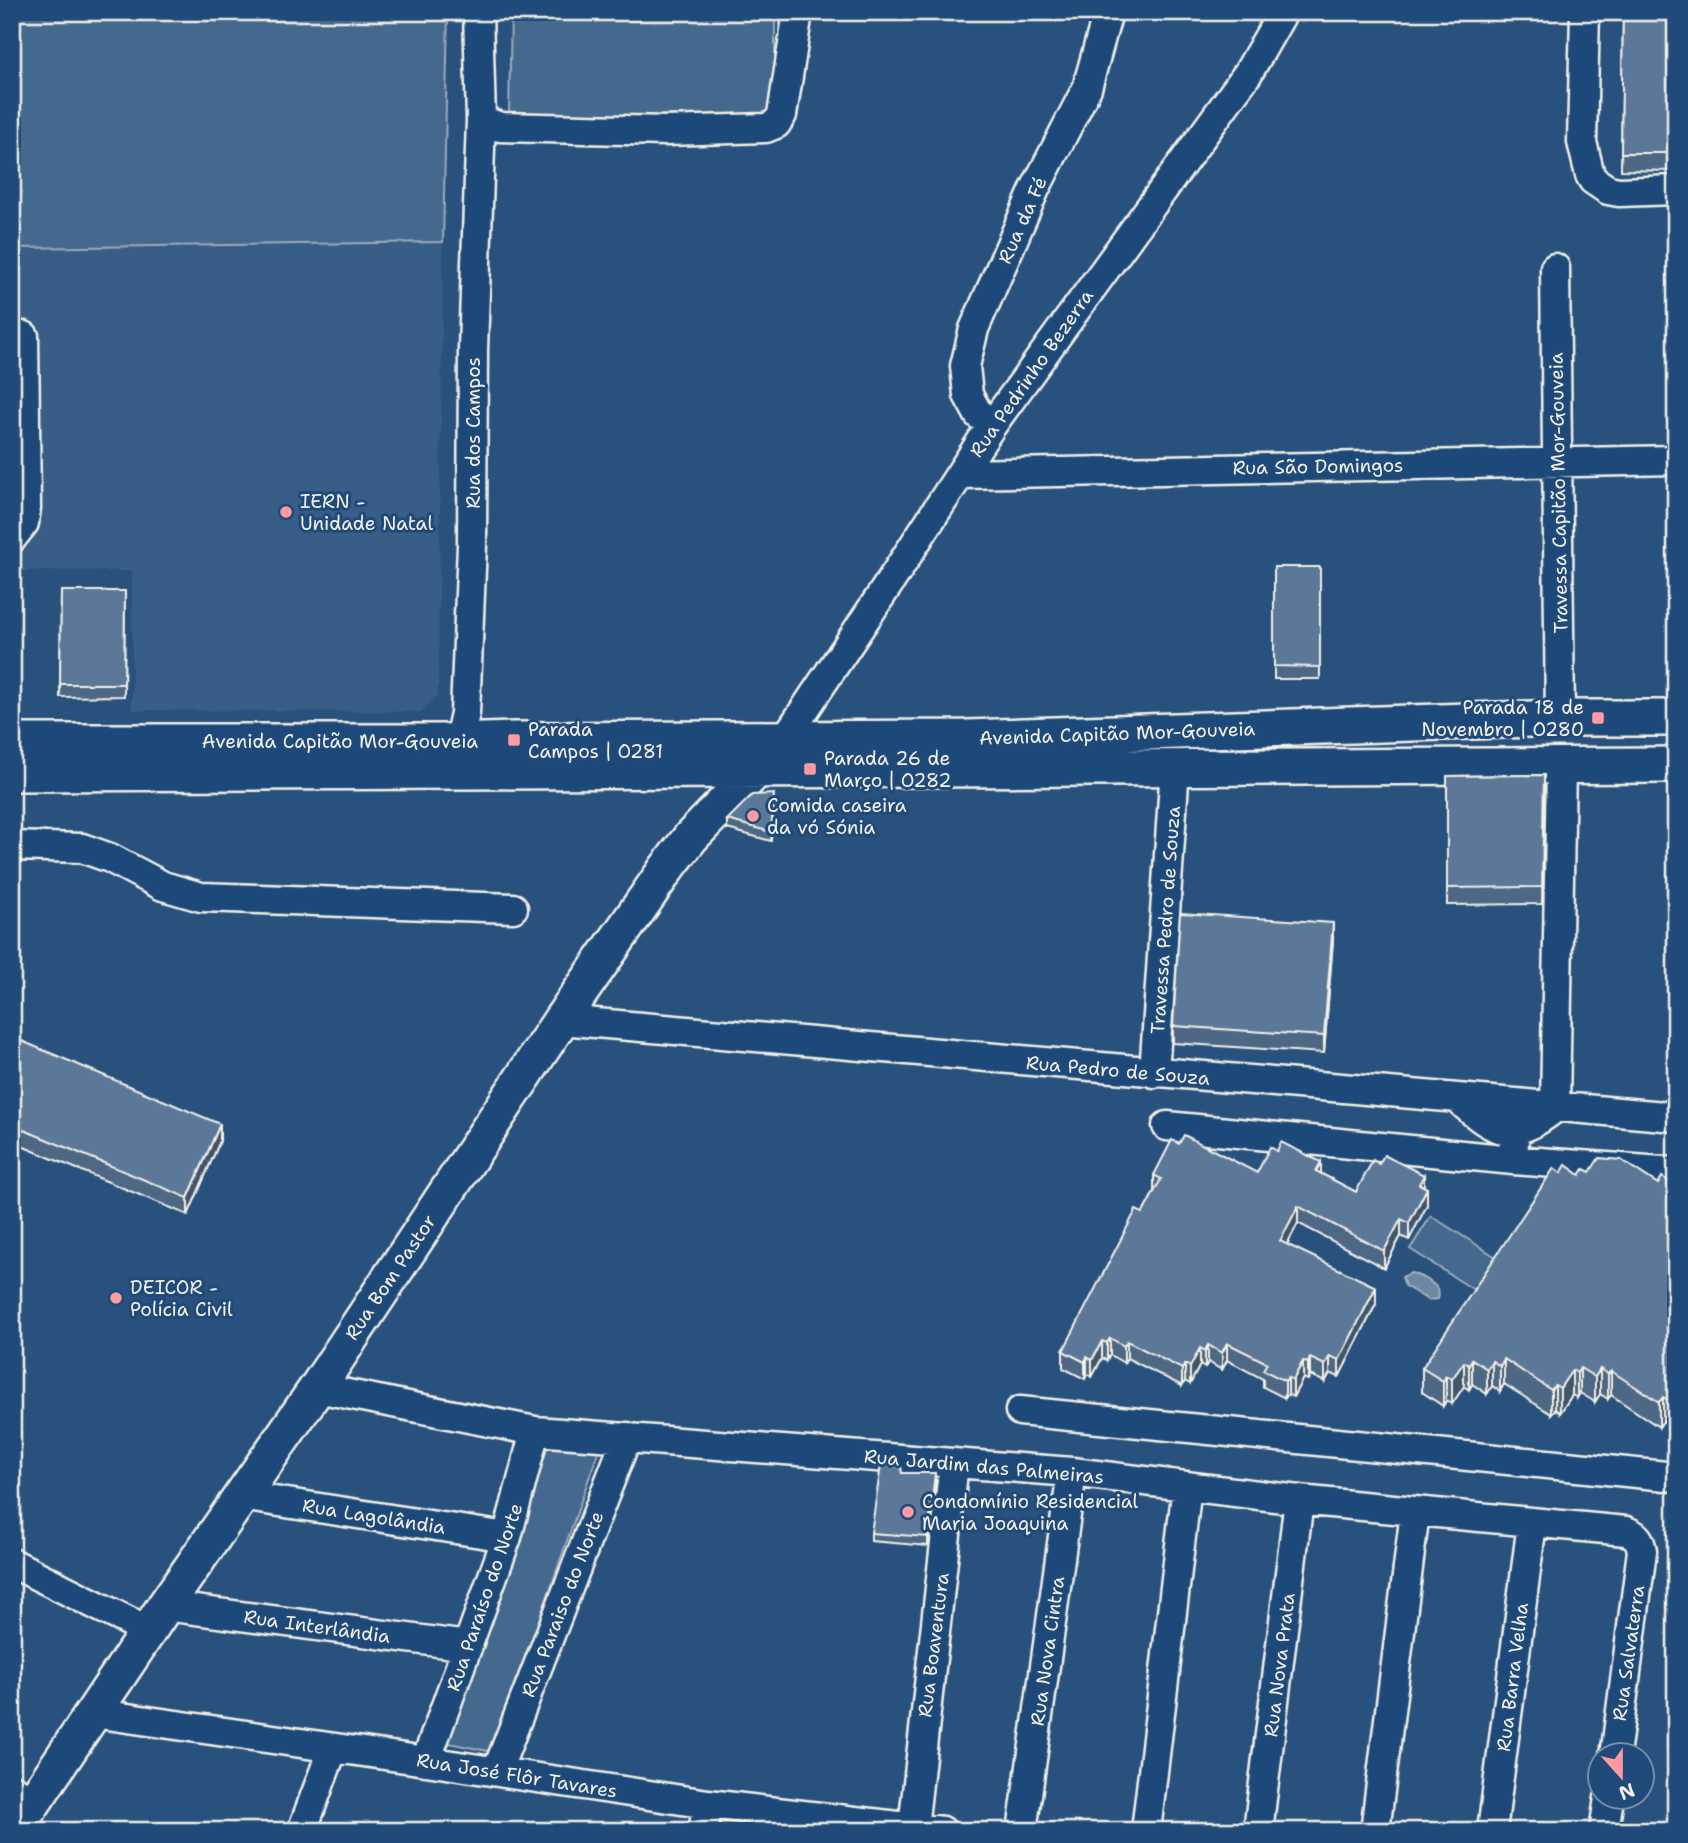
<svg xmlns="http://www.w3.org/2000/svg" width="1688" height="1843" font-family="'Shantell Sans',sans-serif">
	<style>
		.built { fill: #375d86 }
		.green { fill: #45688e; stroke: #9cacbb; stroke-width: 2 }
		.water { fill: #6e88a2; stroke: #a4b2be; stroke-width: 2 }
		.lines { fill: none; stroke-linecap: round; stroke-linejoin: round }
		.minor-casing { stroke: #f4f1e8; stroke-width: 33 }
		.major-casing { stroke: #f4f1e8; stroke-width: 40 }
		.minor { stroke: #1f4a7a; stroke-width: 28 }
		.major { stroke: #1f4a7a; stroke-width: 35 }
		.wall { fill: #4e6784; stroke: #f4f1e8; stroke-width: 2 }
		.shaded-wall { fill: #40546b; stroke: #f4f1e8; stroke-width: 2 }
		.building { fill: #5b7899; stroke: #f4f1e8; stroke-width: 2 }
		.poi-dot { fill: #ff9aa2; stroke: #1f4a7a; stroke-width: 2.5 }
		.labels { text-anchor: middle; stroke-width: 6; stroke-linejoin: round; paint-order: stroke }
		.street-label { font-size: 19px; fill: #f4f1e8; stroke: #1f4a7a }
		.poi-label { font-size: 19px; fill: #f4f1e8; stroke: #1f4a7a; text-anchor: start }
	</style>
	<rect width="100%" height="100%" fill="#28517e"/>
	<filter id="ink" filterUnits="userSpaceOnUse"><feTurbulence type="fractalNoise" baseFrequency=".0143" numOctaves="2"/><feDisplacementMap in="SourceGraphic" scale="14" xChannelSelector="R" yChannelSelector="G"/><feConvolveMatrix kernelMatrix="1 2 1 2 8 2 1 2 1" color-interpolation-filters="sRGB"/></filter>
	<g filter="url(#ink)">
		<path class="built" d="M 443,242 L 438,695 L 421,712 L 132,710 L 132,571 L 12,571 L 12,248 Z"/>
		<path class="green" d="M 12,12 L 448,12 L 443,242 L 12,248 Z
			M 511,12 L 775,12 L 775,116 L 509,115 Z
			M 1431,1216 L 1496,1257 L 1474,1290 L 1410,1249 Z
			M 550,1439 L 601,1444 L 493,1752 L 444,1742 Z"/>
		<path class="water" d="M 1411,1273 C 1423,1277 1443,1285 1438,1299 L 1428,1300 L 1405,1286 L 1402,1277 Z"/>
		<g class="lines">
			<g class="minor-casing">
				<path id="minor" d="M 1585,12 L 1582,142 L 1590,175 L 1593,180 L 1608,190 L 1619,192 L 1676,190
					M 481,120 L 500,127 L 666,131 L 766,128 L 776,124 L 782,115 L 798,12
					M 1555,268 L 1560,718
					M 992,425 L 979,415 L 968,395 L 965,366 L 974,329 L 1035,189 L 1087,88 L 1108,12
					M 961,474 L 1676,460
					M 12,538 L 24,523 L 26,508 L 24,336
					M 785,739 L 888,585 L 992,425 L 1248,73 L 1283,12
					M 453,742 L 461,731 L 465,713 L 472,545 L 473,349 L 481,120 L 478,12
					M 12,846 L 82,848 L 110,858 L 163,886 L 201,897 L 513,908
					M 561,1020 L 1676,1117
					M 1154,1073 L 1175,767
					M 1459,1100 C 1497,1134 1512,1142 1555,1108 L 1561,765
					M 1167,1126 L 1513,1160
					M 1514,1141 L 1513,1160 L 1676,1172
					M 317,1388 L 535,1431 L 1072,1472 L 1299,1500 L 1626,1531 C 1637,1535 1640,1539 1642,1551 L 1615,1756
					M 1020,1411 L 1676,1477
					M 241,1496 L 507,1537
					M 12,1563 L 148,1631
					M 165,1606 L 468,1646
					M 93,1713 L 426,1761 L 708,1804 L 942,1831
					M 426,1761 L 507,1537 L 535,1431
					M 497,1771 L 627,1437
					M 12,1789 L 33,1801
					M 913,1828 L 954,1463
					M 302,1831 L 333,1748
					M 703,1831 L 708,1804
					M 1022,1831 L 1072,1472
					M 1146,1831 L 1187,1486
					M 1258,1831 L 1299,1500
					M 1375,1831 L 1415,1512
					M 1492,1831 L 1532,1523
					M 1604,1831 L 1609,1798"/>
			</g>
			<g class="major-casing">
				<path id="major" d="M 12,742 L 453,742 L 514,740 L 967,738 L 1560,718 L 1676,718
					M 12,773 C 567,774 1121,765 1676,765
					M 14,1831 L 165,1606 L 317,1388 L 561,1020 L 667,868 L 691,837 L 766,760"/>
			</g>
			<use href="#minor" class="minor"/>
			<use href="#major" class="major"/>
		</g>
		<path class="wall" d="M 1623,12 L 1676,12 L 1676,171 L 1621,170 Z
			M 1274,567 L 1320,567 L 1320,679 L 1274,679 Z
			M 61,591 L 125,591 L 124,696 L 60,697 Z
			M 1544,775 L 1542,904 L 1447,905 L 1447,776 Z
			M 774,803 L 771,841 L 727,829 L 727,820 Z
			M 1333,940 L 1324,1053 L 1173,1043 L 1173,1026 Z
			M 12,1037 L 220,1141 L 188,1215 L 12,1142 Z
			M 1179,1144 L 1257,1173 L 1321,1174 L 1356,1192 L 1424,1186 L 1427,1205 L 1409,1240 L 1401,1236 L 1384,1268 L 1298,1223 L 1287,1244 L 1376,1304 L 1339,1377 L 1330,1373 L 1325,1382 L 1310,1375 L 1308,1380 L 1303,1378 L 1293,1397 L 1288,1394 L 1285,1398 L 1263,1387 L 1263,1379 L 1227,1360 L 1222,1370 L 1208,1362 L 1205,1368 L 1200,1365 L 1190,1384 L 1185,1381 L 1182,1386 L 1127,1358 L 1124,1363 L 1110,1355 L 1107,1360 L 1102,1358 L 1092,1377 L 1087,1374 L 1085,1379 L 1063,1368 L 1063,1351 L 1143,1213 L 1154,1192 L 1154,1175 Z
			M 1590,1172 L 1658,1184 L 1670,1182 L 1668,1425 L 1663,1421 L 1659,1427 L 1611,1395 L 1608,1399 L 1600,1394 L 1595,1402 L 1580,1393 L 1577,1398 L 1572,1395 L 1560,1413 L 1555,1409 L 1551,1414 L 1504,1384 L 1500,1391 L 1492,1386 L 1487,1394 L 1472,1384 L 1469,1390 L 1464,1386 L 1452,1404 L 1446,1401 L 1443,1406 L 1422,1392 L 1422,1368 L 1561,1173 L 1580,1175 Z
			M 902,1473 L 935,1482 L 928,1546 L 871,1541 L 871,1533 Z
			M 1676,1648 L 1676,1752 L 1667,1751 L 1667,1734 Z"/>
		<path class="shaded-wall" d="M 1333,923 L 1333,940 L 1324,1053 L 1324,1036 Z
			M 220,1124 L 220,1141 L 188,1215 L 188,1198 Z
			M 1321,1162 L 1321,1179 L 1316,1171 Z
			M 1424,1175 L 1424,1192 L 1419,1184 Z
			M 1427,1188 L 1427,1205 L 1409,1240 L 1409,1223 Z
			M 1298,1206 L 1298,1223 L 1280,1258 L 1280,1241 Z
			M 1401,1219 L 1401,1236 L 1384,1268 L 1384,1251 Z
			M 1376,1287 L 1376,1304 L 1339,1377 L 1339,1360 Z
			M 1110,1338 L 1110,1355 L 1107,1360 L 1107,1343 Z
			M 1102,1341 L 1102,1358 L 1092,1377 L 1092,1360 Z
			M 1127,1341 L 1127,1358 L 1124,1363 L 1124,1346 Z
			M 1227,1343 L 1227,1360 L 1222,1370 L 1222,1353 Z
			M 1208,1345 L 1208,1362 L 1205,1368 L 1205,1351 Z
			M 1200,1348 L 1200,1365 L 1190,1384 L 1190,1367 Z
			M 1330,1356 L 1330,1373 L 1325,1382 L 1325,1365 Z
			M 1087,1357 L 1087,1374 L 1085,1379 L 1085,1362 Z
			M 1310,1358 L 1310,1375 L 1308,1380 L 1308,1363 Z
			M 1472,1359 L 1472,1384 L 1469,1390 L 1469,1365 Z
			M 1504,1359 L 1504,1384 L 1500,1391 L 1500,1366 Z
			M 1303,1361 L 1303,1378 L 1293,1397 L 1293,1380 Z
			M 1492,1361 L 1492,1386 L 1487,1394 L 1487,1369 Z
			M 1464,1362 L 1464,1386 L 1452,1404 L 1452,1379 Z
			M 1185,1364 L 1185,1381 L 1182,1386 L 1182,1369 Z
			M 1580,1368 L 1580,1393 L 1577,1398 L 1577,1373 Z
			M 1600,1369 L 1600,1394 L 1595,1402 L 1595,1377 Z
			M 1572,1370 L 1572,1395 L 1560,1413 L 1560,1388 Z
			M 1611,1371 L 1611,1395 L 1608,1399 L 1608,1374 Z
			M 1446,1376 L 1446,1401 L 1443,1406 L 1443,1381 Z
			M 1288,1377 L 1288,1394 L 1285,1398 L 1285,1381 Z
			M 1555,1385 L 1555,1409 L 1551,1414 L 1551,1390 Z
			M 1676,1389 L 1676,1414 L 1668,1425 L 1668,1400 Z
			M 1663,1397 L 1663,1421 L 1659,1427 L 1659,1402 Z
			M 935,1473 L 935,1482 L 928,1546 L 928,1537 Z"/>
		<path class="building" d="M 1623,12 L 1676,12 L 1676,153 L 1621,153 Z
			M 1274,567 L 1320,567 L 1320,667 L 1274,666 Z
			M 61,591 L 125,591 L 124,684 L 60,684 Z
			M 1544,775 L 1542,887 L 1447,888 L 1447,776 Z
			M 774,794 L 771,832 L 727,820 L 752,795 Z
			M 1180,913 L 1333,923 L 1324,1036 L 1173,1026 Z
			M 12,1037 L 220,1124 L 188,1198 L 12,1125 Z
			M 1184,1135 L 1257,1173 L 1270,1147 L 1277,1151 L 1281,1142 L 1321,1162 L 1316,1171 L 1356,1192 L 1373,1160 L 1379,1164 L 1384,1155 L 1424,1175 L 1419,1184 L 1427,1188 L 1409,1223 L 1401,1219 L 1384,1251 L 1298,1206 L 1280,1241 L 1376,1287 L 1339,1360 L 1330,1356 L 1325,1365 L 1310,1358 L 1308,1363 L 1303,1361 L 1293,1380 L 1288,1377 L 1285,1381 L 1263,1370 L 1267,1363 L 1227,1343 L 1222,1353 L 1208,1345 L 1205,1351 L 1200,1348 L 1190,1367 L 1185,1364 L 1182,1369 L 1127,1341 L 1124,1346 L 1110,1338 L 1107,1343 L 1102,1341 L 1092,1360 L 1087,1357 L 1085,1362 L 1063,1351 L 1136,1210 L 1143,1213 L 1161,1179 L 1154,1175 L 1172,1140 L 1179,1144 Z
			M 1599,1158 L 1621,1160 L 1658,1184 L 1662,1177 L 1670,1182 L 1674,1174 L 1676,1175 L 1676,1389 L 1668,1400 L 1663,1397 L 1659,1402 L 1611,1371 L 1608,1374 L 1600,1369 L 1595,1377 L 1580,1368 L 1577,1373 L 1572,1370 L 1560,1388 L 1555,1385 L 1551,1390 L 1504,1359 L 1500,1366 L 1492,1361 L 1487,1369 L 1472,1359 L 1469,1365 L 1464,1362 L 1452,1379 L 1446,1376 L 1443,1381 L 1422,1368 L 1554,1168 L 1561,1173 L 1566,1165 L 1580,1175 L 1584,1169 L 1590,1172 Z
			M 881,1465 L 901,1467 L 902,1473 L 935,1473 L 928,1537 L 871,1533 Z
			M 1676,1648 L 1676,1735 L 1667,1734 Z"/>
	</g>
	<g class="poi-dot">
		<circle cx="286" cy="512" r="7"/>
		<rect x="1591" y="711" width="14" height="14" rx="3.5"/>
		<rect x="507" y="733" width="14" height="14" rx="3.5"/>
		<rect x="803" y="762" width="14" height="14" rx="3.5"/>
		<circle cx="753" cy="816" r="7"/>
		<circle cx="116" cy="1298" r="7"/>
		<circle cx="908" cy="1512" r="7"/>
	</g>
	<g class="labels">
		<g class="street-label">
			<text transform="translate(1022 220) rotate(-66)" y="7">Rua da Fé</text>
			<text transform="translate(1031 373) rotate(-55)" y="7">Rua Pedrinho Bezerra</text>
			<text transform="translate(473 433) rotate(-90)" y="7">Rua dos Campos</text>
			<text transform="translate(1318 466) rotate(-1)" y="7">Rua São Domingos</text>
			<text transform="translate(1558 493) rotate(-91)" y="7">Travessa Capitão Mor-Gouveia</text>
			<text transform="translate(1117 733) rotate(-2)" y="7">Avenida Capitão Mor-Gouveia</text>
			<text x="340" y="748">Avenida Capitão Mor-Gouveia</text>
			<text transform="translate(1165 920) rotate(-86)" y="7">Travessa Pedro de Souza</text>
			<text transform="translate(1118 1070) rotate(5)" y="7">Rua Pedro de Souza</text>
			<text transform="translate(390 1277) rotate(-56)" y="7">Rua Bom Pastor</text>
			<text transform="translate(984 1466) rotate(5)" y="7">Rua Jardim das Palmeiras</text>
			<text transform="translate(374 1516) rotate(9)" y="7">Rua Lagolândia</text>
			<text transform="translate(484 1597) rotate(-71)" y="7">Rua Paraíso do Norte</text>
			<text transform="translate(562 1604) rotate(-69)" y="7">Rua Paraiso do Norte</text>
			<text transform="translate(317 1626) rotate(8)" y="7">Rua Interlândia</text>
			<text transform="translate(933 1645) rotate(-83)" y="7">Rua Boaventura</text>
			<text transform="translate(1047 1651) rotate(-82)" y="7">Rua Nova Cintra</text>
			<text transform="translate(1628 1653) rotate(-82)" y="7">Rua Salvaterra</text>
			<text transform="translate(1279 1665) rotate(-83)" y="7">Rua Nova Prata</text>
			<text transform="translate(1512 1677) rotate(-83)" y="7">Rua Barra Velha</text>
			<text transform="translate(517 1775) rotate(9)" y="7">Rua José Flôr Tavares</text>
		</g>
		<g class="poi-label">
			<text x="300" y="508">IERN -<tspan x="300" dy="22">Unidade Natal</tspan></text>
			<text x="1584" y="714" text-anchor="end">Parada 18 de<tspan x="1584" dy="22">Novembro | O280</tspan></text>
			<text x="528" y="736">Parada<tspan x="528" dy="22">Campos | O281</tspan></text>
			<text x="824" y="765">Parada 26 de<tspan x="824" dy="22">Março | O282</tspan></text>
			<text x="767" y="812">Comida caseira<tspan x="767" dy="22">da vó Sónia</tspan></text>
			<text x="130" y="1294">DEICOR -<tspan x="130" dy="22">Polícia Civil</tspan></text>
			<text x="922" y="1508">Condomínio Residencial<tspan x="922" dy="22">Maria Joaquina</tspan></text>
		</g>
	</g>
	<rect width="1688" height="1843" fill="none" stroke="#1f4a7a" stroke-width="42"/>
	<rect x="21" y="21" width="1646" height="1801" fill="none" stroke="#f4f1e8" stroke-width="2.5" filter="url(#ink)"/>
	<g transform="translate(1621 1776) rotate(159)"><circle r="33" fill="#1f4a7a" stroke="#748da6" stroke-width="2"/>
	<path d="M0-5L12 26L0 18L-12 26Z" fill="#ff9aa2"/>
	<text y="-10" font-size="19" font-weight="bold" text-anchor="middle" fill="#f4f1e8">N</text>
	</g>
</svg>
